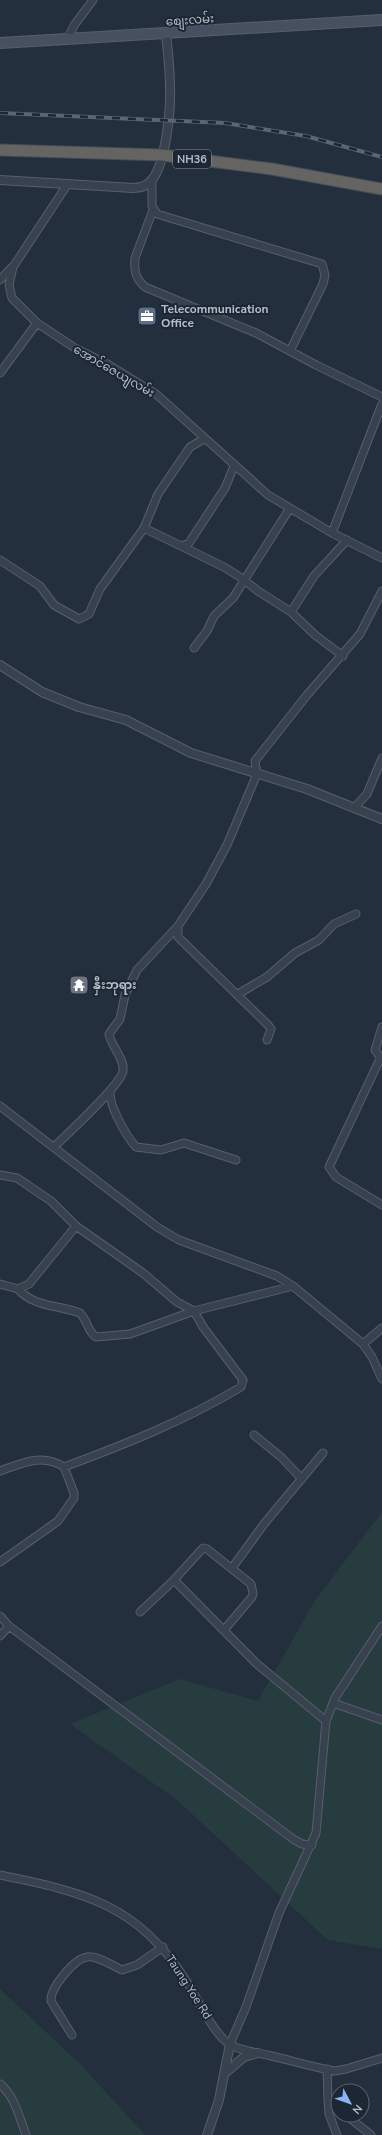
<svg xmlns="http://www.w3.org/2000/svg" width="382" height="2135" font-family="'Nunito Sans','Noto Sans Myanmar',sans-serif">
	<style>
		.green { fill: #263c3f }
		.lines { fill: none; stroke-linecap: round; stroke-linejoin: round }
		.minor-casing { stroke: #565f6c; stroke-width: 9 }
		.tertiary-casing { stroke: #565f6c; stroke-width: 10 }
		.secondary-casing { stroke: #565f6c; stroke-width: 12 }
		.trunk-casing { stroke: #434c59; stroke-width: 13 }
		.minor { stroke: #38414e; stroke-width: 7 }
		.tertiary { stroke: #38414e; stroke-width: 8 }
		.secondary { stroke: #465061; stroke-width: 10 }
		.trunk { stroke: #656462; stroke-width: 11 }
		.rail-casing { stroke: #5a6575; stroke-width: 4 }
		.rail { stroke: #1d2633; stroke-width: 2.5; stroke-dasharray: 8; stroke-linecap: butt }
		.labels { text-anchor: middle; stroke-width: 4; stroke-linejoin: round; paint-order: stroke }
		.shield { fill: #1d2633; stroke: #878f9c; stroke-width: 1 }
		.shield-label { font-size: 11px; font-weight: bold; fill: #b4bcc9 }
		.street-label { font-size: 12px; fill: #b4bcc9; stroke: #1d2633 }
		.poi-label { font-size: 12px; font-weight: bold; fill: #b4bcc9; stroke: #1d2633; text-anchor: start }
	</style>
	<rect width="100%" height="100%" fill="#242f3e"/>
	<path class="green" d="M 382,1512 L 382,1949 L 328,1940 L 177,1800 L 70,1724 L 180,1679 L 258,1701 L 314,1602 Z
		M 0,1989 L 80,2064 L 145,2135 L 0,2135 Z"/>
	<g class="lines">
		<g class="minor-casing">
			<path id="minor" d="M 67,39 L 75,24 L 93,0
				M 152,179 L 152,206 L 157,214 L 322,264 L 325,275 L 323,284 L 290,351
				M 67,185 L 13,267 L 9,285 L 12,298 L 37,323 L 75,348 L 109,365 L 156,394 L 268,495 L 332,533 L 382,558
				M 153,210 L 135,258 C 134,271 135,278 145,287 L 256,333 L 316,365 L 382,397
				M 0,280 L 12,267
				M 0,373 L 37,323
				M 144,528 L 224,567 L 243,579 L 258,591 L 291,612 L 315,635 L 343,656
				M 332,533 L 382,404
				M 182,546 L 189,543 L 225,488 L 234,466
				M 0,560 L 40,586 L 54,605 L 79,619 L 89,614 L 100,589 L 144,528 L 158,494 L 190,447 L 204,439
				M 291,612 L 314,576 L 347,540
				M 194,648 L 207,631 L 214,616 L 233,598 L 290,508
				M 354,808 L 367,794 L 382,758
				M 178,926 L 178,937 L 268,1025 L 271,1029 L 267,1040
				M 238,994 L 267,977 L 295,953 L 319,940 L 334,924 L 356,914
				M 382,1027 L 375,1050 L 382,1060
				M 380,1059 L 329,1167 L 336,1177 L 382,1205
				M 111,1089 C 106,1102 127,1137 136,1147 L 161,1150 L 184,1143 L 236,1160
				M 0,1106 L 157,1227 L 179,1240 L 277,1276 L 293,1286 L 363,1344 L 382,1328
				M 54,1147 C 66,1135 121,1085 123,1071 C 125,1059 111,1046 109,1034 L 120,1019 L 125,995 L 137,970 L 178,926 L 206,884 L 227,845 L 257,774 L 255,761 L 307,695 L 360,634 L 382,591
				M 0,1175 L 17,1178 L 51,1201 L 76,1226 L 143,1273 L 177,1302 L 194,1311 L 293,1286
				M 0,1284 L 18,1289 L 29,1284 L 76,1226
				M 363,1344 L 372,1357 L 382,1379
				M 254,1435 L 281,1457 L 302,1479
				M 0,1471 C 23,1463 42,1453 64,1467 C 126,1444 184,1421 241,1387 L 243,1380 L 203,1327 L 194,1311 L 130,1334 L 96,1337 C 87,1331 88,1321 80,1313 C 59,1305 33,1307 18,1289
				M 0,1562 L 58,1521 L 74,1498 L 74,1493 L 64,1467
				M 232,1568 L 264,1524 L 323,1453
				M 173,1581 L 203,1548 L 207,1549 L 251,1584 L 253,1593 L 252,1597 L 224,1630
				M 140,1612 L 173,1581 L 177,1583 L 257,1664 L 326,1721
				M 0,1616 L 9,1626 L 0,1636
				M 9,1626 L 293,1839 L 302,1844 L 312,1845
				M 333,1703 L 382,1720
				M 0,1875 C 83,1892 137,1904 185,1979 C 197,1997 212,2032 229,2044 C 240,2051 255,2052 267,2055 C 290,2060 312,2067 335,2071 L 346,2069 L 382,2058
				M 72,2035 L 51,2001 C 50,1988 74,1959 87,1957 C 97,1955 113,1966 122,1970 L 137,1965 L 163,1947
				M 230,2044 L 246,2007 L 279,1913 L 316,1833 L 326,1721 L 335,1698 L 382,1626
				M 327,2069 L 328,2099 L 338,2109
				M 0,2084 C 15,2097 19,2116 26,2135
				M 328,2099 L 329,2114 L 337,2135
				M 346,2115 L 371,2135"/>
		</g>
		<g class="tertiary-casing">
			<path id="tertiary" d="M 0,180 L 133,188 C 141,188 147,186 152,180 C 166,162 171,109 170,87 C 170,69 168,52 166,34
				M 0,665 L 42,692 L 79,707 L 126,720 L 191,753 L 307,789 L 382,819
				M 224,2074 L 244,2057 L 258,2053
				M 207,2135 L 219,2100 L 230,2044"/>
		</g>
		<g class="secondary-casing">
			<path id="secondary" d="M 0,43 L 382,20"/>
		</g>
		<g class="trunk-casing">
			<path id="trunk" d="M 0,150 L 162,155 L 272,169 L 382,189"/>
		</g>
		<use href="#minor" class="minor"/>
		<use href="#tertiary" class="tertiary"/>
		<use href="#secondary" class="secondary"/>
		<use href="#trunk" class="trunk"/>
		<g class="rail-casing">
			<path id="rail" d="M 0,113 L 225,123 L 306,136 L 382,157"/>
		</g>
		<use href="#rail" class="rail"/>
	</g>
	<defs>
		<g id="office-square" transform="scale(1)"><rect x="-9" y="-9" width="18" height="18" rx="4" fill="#5c6f8a" stroke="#1d2633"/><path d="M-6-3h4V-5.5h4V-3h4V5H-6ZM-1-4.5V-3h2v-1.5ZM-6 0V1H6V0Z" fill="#fff"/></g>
		<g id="temple-square" transform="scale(1)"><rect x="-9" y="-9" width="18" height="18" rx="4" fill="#6b7280" stroke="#1d2633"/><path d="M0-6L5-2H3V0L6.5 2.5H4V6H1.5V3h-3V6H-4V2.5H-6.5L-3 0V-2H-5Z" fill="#fff"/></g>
	</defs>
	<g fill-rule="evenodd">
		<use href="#office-square" x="147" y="316"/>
		<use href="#temple-square" x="79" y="985"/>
	</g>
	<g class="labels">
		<rect class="shield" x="173" y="150" width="38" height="18" rx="3"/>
		<g class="shield-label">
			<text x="192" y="163">NH36</text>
		</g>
		<g class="street-label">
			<text transform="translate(190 20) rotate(-4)" y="4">စျေးလမ်း</text>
			<text transform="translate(114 371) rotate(30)" y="4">အောင်ဇေယျလမ်း</text>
			<text transform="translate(189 1987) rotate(57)" y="4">Taung Yoe Rd</text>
		</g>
		<g class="poi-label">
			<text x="161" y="313">Telecommunication<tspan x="161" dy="14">Office</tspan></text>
			<text x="93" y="989">နှီးဘုရား</text>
		</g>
	</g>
	<g transform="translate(350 2103) rotate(131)"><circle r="19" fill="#1d2633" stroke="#59626f"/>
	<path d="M0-3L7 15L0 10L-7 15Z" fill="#8ab4f8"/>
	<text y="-6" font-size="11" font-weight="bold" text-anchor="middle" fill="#b4bcc9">N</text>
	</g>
</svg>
